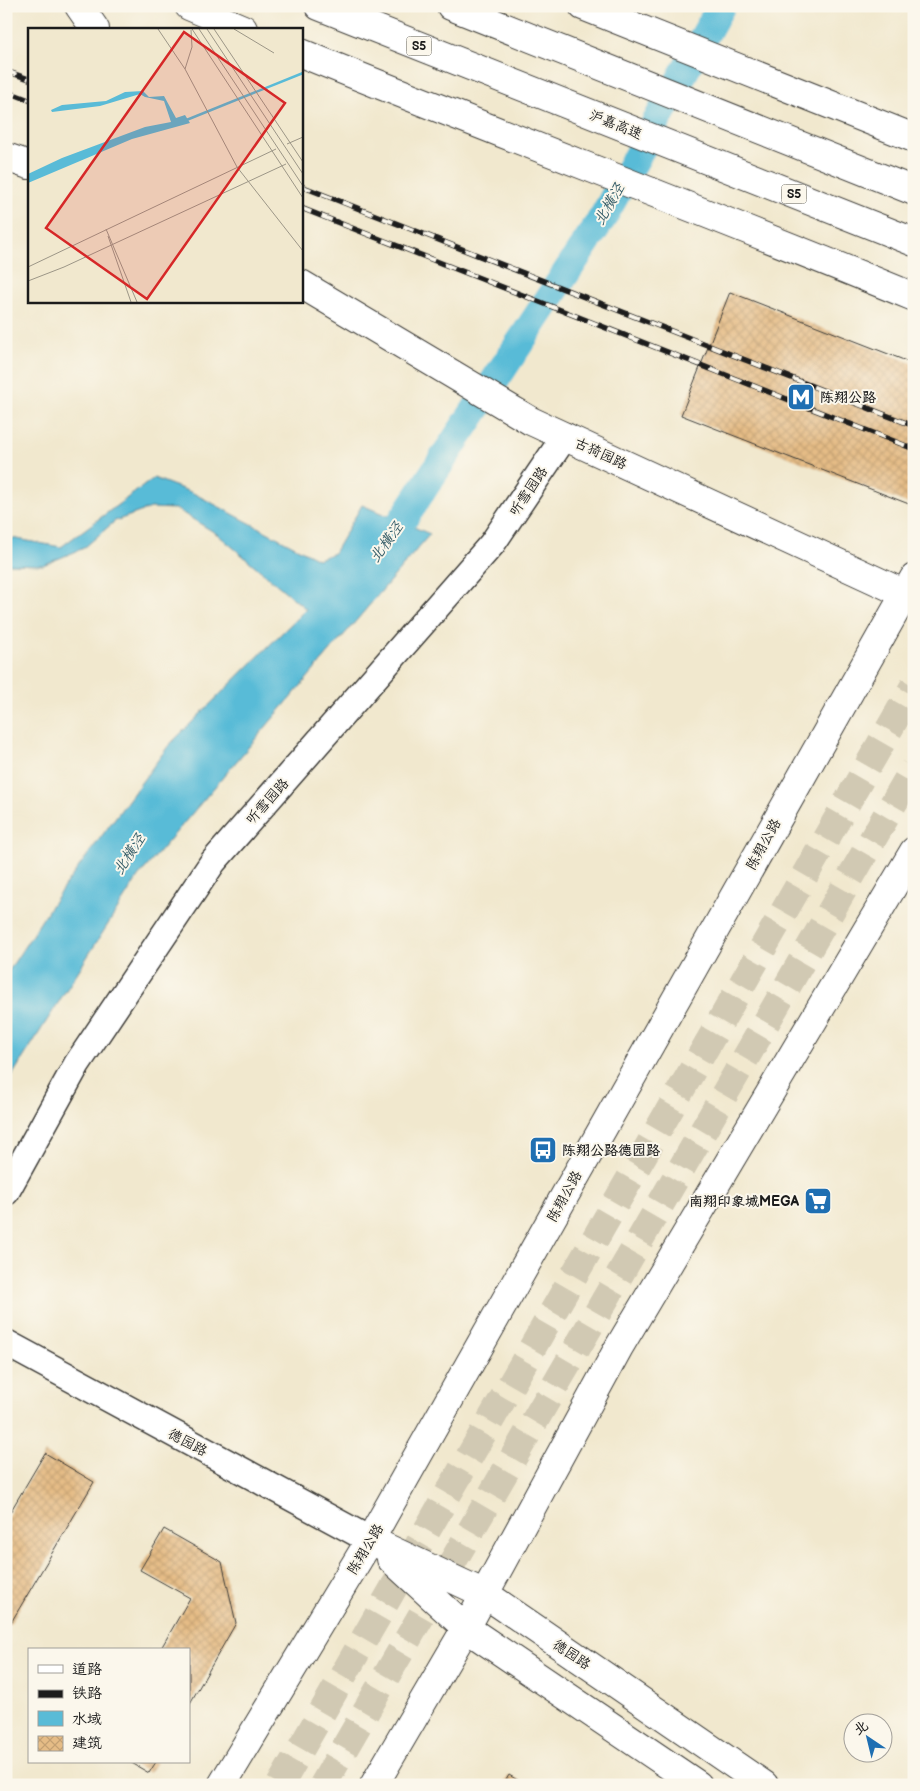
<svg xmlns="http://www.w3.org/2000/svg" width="920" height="1791" font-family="'Balsamiq Sans','LXGW WenKai TC',sans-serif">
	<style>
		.water { fill: #59bbd7; stroke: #3a6c7a }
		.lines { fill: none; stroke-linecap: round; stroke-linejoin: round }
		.canal { stroke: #59bbd7; stroke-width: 29 }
		.building { fill: url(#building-cross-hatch) }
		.secondary-tunnel { stroke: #d1c9b3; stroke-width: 28; stroke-dasharray: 28 14; stroke-linecap: butt }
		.minor-casing { stroke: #3c3b37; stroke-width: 29 }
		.tertiary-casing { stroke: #3c3b37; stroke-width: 30 }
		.secondary-casing { stroke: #3c3b37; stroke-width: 30 }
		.motorway-casing { stroke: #3c3b37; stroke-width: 30 }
		.minor { stroke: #fff; stroke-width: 26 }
		.tertiary { stroke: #fff; stroke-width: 28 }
		.secondary { stroke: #fff; stroke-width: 28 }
		.motorway { stroke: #fff; stroke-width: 28 }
		.rail-casing { stroke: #1c1c1c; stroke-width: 5.5 }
		.rail { stroke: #fbf7ec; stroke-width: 4; stroke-dasharray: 11; stroke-linecap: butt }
		.labels { text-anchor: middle; stroke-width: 4; stroke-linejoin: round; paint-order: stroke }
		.shield { fill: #fbf7ec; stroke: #5f5e5a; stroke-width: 1 }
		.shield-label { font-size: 12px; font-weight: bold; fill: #1c1c1c }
		.street-label { font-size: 14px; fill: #1c1c1c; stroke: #fbf7ec }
		.poi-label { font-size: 14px; font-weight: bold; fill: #1c1c1c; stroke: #fbf7ec; text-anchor: start }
		.water-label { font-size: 15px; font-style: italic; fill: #345c67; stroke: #fbf7ec }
		.inset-river { fill: none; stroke: #59bbd7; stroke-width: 2.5 }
		.inset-road { fill: none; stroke: #9c9687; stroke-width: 1 }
		.view { fill: #d62828; fill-opacity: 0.15; stroke: #d62828; stroke-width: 2.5 }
		.inset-edge { fill: none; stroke: #1c1c1c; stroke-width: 2.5 }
	</style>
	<defs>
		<pattern id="building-cross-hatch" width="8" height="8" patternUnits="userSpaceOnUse" patternTransform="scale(1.25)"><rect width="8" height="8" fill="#e5bc86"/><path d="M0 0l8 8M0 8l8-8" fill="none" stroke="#c4a173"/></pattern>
	</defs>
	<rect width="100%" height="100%" fill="#fbf7ec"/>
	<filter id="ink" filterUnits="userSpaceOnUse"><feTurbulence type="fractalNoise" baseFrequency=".02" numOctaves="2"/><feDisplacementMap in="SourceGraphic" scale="10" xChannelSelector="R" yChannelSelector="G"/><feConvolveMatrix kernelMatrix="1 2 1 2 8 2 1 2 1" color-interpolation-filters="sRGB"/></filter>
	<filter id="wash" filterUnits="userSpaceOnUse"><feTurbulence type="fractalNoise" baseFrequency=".0096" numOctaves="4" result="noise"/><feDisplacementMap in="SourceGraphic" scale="20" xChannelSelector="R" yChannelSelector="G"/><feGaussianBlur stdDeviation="1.12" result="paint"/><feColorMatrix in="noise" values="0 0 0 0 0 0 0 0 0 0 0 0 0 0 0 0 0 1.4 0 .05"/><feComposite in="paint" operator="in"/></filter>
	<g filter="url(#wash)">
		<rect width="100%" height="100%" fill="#f1e8ce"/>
		<path class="water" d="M 154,478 L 193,493 L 318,559 L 334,553 L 362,505 L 430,534 L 138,877 L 6,1085 L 6,975 L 58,895 L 169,745 L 306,609 L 217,534 L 176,509 L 151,508 L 115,521 L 84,548 L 43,565 L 6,564 L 6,537 L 61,547 Z"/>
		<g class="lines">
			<path class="canal" d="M 380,554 L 603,217 L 721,6"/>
		</g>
		<g id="blocks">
			<path class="building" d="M 730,292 L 914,364 L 914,506 L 681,415 Z
				M 45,1453 L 94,1482 L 6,1631 L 6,1519 Z
				M 164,1529 L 222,1562 L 236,1623 L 189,1705 L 189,1650 L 160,1650 L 190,1598 L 140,1570 Z
				M 130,1762 L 156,1762 L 149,1773 Z
				M 509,1775 L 526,1785 L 503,1785 Z"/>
		</g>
	</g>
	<g filter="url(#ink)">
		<use href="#blocks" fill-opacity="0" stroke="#3c3b37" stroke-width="1"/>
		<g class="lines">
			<path class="secondary-tunnel" d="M 280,1785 L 914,686
				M 323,1785 L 914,768"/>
			<g class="minor-casing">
				<path id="minor" d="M 6,1192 L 77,1064 L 213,862 L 492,544 L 565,436
					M 6,1343 L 370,1540"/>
			</g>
			<g class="tertiary-casing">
				<path id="tertiary" d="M 6,157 L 29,165
					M 301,284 L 531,421 L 914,598
					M 370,1540 L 485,1594 L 764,1785
					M 391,1559 L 466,1628 L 698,1785"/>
			</g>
			<g class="secondary-casing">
				<path id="secondary" d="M 222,1785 L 370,1540 L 914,578
					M 374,1785 L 466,1628 L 619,1347 L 914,851"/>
			</g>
			<g class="motorway-casing">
				<path id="motorway" d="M 79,6 L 95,29
					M 189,6 L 243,29
					M 319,6 L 914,242
					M 451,6 L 914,191
					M 583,6 L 914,138
					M 301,53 C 505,136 710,213 914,297"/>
			</g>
			<use href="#minor" class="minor"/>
			<use href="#tertiary" class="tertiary"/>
			<use href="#secondary" class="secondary"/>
			<use href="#motorway" class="motorway"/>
			<g class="rail-casing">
				<path id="rail" d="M 6,71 L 29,79
					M 6,91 L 29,100
					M 301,186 L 914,426
					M 301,208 L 914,449"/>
			</g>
			<use href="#rail" class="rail"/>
		</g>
	</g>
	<defs>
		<g id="metro-square" transform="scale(1.4375)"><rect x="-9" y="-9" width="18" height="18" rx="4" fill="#1f6fb2" stroke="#fbf7ec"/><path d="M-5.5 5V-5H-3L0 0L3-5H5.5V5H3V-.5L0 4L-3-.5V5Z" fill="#fff"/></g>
		<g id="bus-square" transform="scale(1.4375)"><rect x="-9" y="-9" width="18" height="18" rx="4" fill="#1f6fb2" stroke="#fbf7ec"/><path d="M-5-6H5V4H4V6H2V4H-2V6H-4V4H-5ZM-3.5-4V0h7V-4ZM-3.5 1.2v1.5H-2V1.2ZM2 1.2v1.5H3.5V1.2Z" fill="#fff"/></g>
		<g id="supermarket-square" transform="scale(1.4375)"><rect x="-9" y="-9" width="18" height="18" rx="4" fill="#1f6fb2" stroke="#fbf7ec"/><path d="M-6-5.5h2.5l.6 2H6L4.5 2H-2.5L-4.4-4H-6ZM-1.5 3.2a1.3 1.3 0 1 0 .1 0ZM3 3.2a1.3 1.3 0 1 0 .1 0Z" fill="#fff"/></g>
	</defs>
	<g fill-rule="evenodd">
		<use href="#metro-square" x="801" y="397"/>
		<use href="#bus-square" x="543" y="1150"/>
		<use href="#supermarket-square" x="818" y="1201"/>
	</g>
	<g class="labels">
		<g class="shield">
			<rect x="406.5" y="36.5" width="25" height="19" rx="4"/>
			<rect x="781.5" y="184.5" width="25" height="19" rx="4"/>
		</g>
		<g class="shield-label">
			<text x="419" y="50">S5</text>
			<text x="794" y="198">S5</text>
		</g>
		<g class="street-label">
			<text transform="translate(616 124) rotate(22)" y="5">沪嘉高速</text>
			<text transform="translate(601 453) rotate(25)" y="5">古猗园路</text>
			<text transform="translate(528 491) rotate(-56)" y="5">听雪园路</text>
			<text transform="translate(267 801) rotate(-48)" y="5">听雪园路</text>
			<text transform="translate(763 844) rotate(-61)" y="5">陈翔公路</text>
			<text transform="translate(564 1196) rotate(-61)" y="5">陈翔公路</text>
			<text transform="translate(188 1442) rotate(28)" y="5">德园路</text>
			<text transform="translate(365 1549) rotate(-59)" y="5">陈翔公路</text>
			<text transform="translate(572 1654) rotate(34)" y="5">德园路</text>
		</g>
		<g class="poi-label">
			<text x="820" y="402">陈翔公路</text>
			<text x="562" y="1155">陈翔公路德园路</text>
			<text x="799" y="1206" text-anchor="end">南翔印象城MEGA</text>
		</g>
		<g class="water-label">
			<text transform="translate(609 204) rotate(-60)" y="5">北横泾</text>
			<text transform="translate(386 542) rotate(-54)" y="5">北横泾</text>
			<text transform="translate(129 854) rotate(-57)" y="5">北横泾</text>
		</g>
	</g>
	<g transform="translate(28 28)">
		<rect width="275" height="275" fill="#f1e8ce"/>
		<path d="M 115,63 L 121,69 L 136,68 L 148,90 L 157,87 L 162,95 L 104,111 L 0,155 L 0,146 L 34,130 L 117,99 L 143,94 L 136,73 L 117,69 L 112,66 L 72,78 L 24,84 L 23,82 L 34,77 L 78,73 L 97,64 Z" fill="#59bbd7"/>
		<path class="inset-river" d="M 156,93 L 275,45"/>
		<path class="inset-road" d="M 130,1 L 157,41 L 209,139 L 275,223M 164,1 L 275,170M 171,1 L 275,158M 179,1 L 275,146M 186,1 L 275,134M 206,1 L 246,25M 157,41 L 164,19 L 163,2M 259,116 L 275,109M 78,201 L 109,274M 80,208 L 103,274M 0,239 L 248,121M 0,253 L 36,239 L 258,136"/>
		<path class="view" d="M 156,4 L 257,75 L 119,271 L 18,200 Z"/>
		<rect width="275" height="275" class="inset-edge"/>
	</g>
	<rect width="920" height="1791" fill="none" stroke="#fbf7ec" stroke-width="25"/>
	<rect x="28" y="1648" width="162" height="115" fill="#fbf7ec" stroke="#a29f99"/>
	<rect x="38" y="1665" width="25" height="8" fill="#ffffff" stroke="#a29f99"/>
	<text x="72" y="1674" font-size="15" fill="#1c1c1c">道路</text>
	<rect x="38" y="1690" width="25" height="8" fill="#1c1c1c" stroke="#a29f99"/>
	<text x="72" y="1698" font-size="15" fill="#1c1c1c">铁路</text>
	<rect x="38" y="1711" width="25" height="15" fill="#59bbd7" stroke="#a29f99"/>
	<text x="72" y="1724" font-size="15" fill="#1c1c1c">水域</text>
	<rect x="38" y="1736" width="25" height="15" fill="url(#building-cross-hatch)" stroke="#a29f99"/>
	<text x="72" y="1748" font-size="15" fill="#1c1c1c">建筑</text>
	<g transform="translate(868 1738) rotate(325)"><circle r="24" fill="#fbf7ec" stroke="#a29f99"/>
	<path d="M0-4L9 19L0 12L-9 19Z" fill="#1f6fb2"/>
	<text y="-8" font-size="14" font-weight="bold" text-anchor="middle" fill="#1c1c1c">北</text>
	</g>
</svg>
